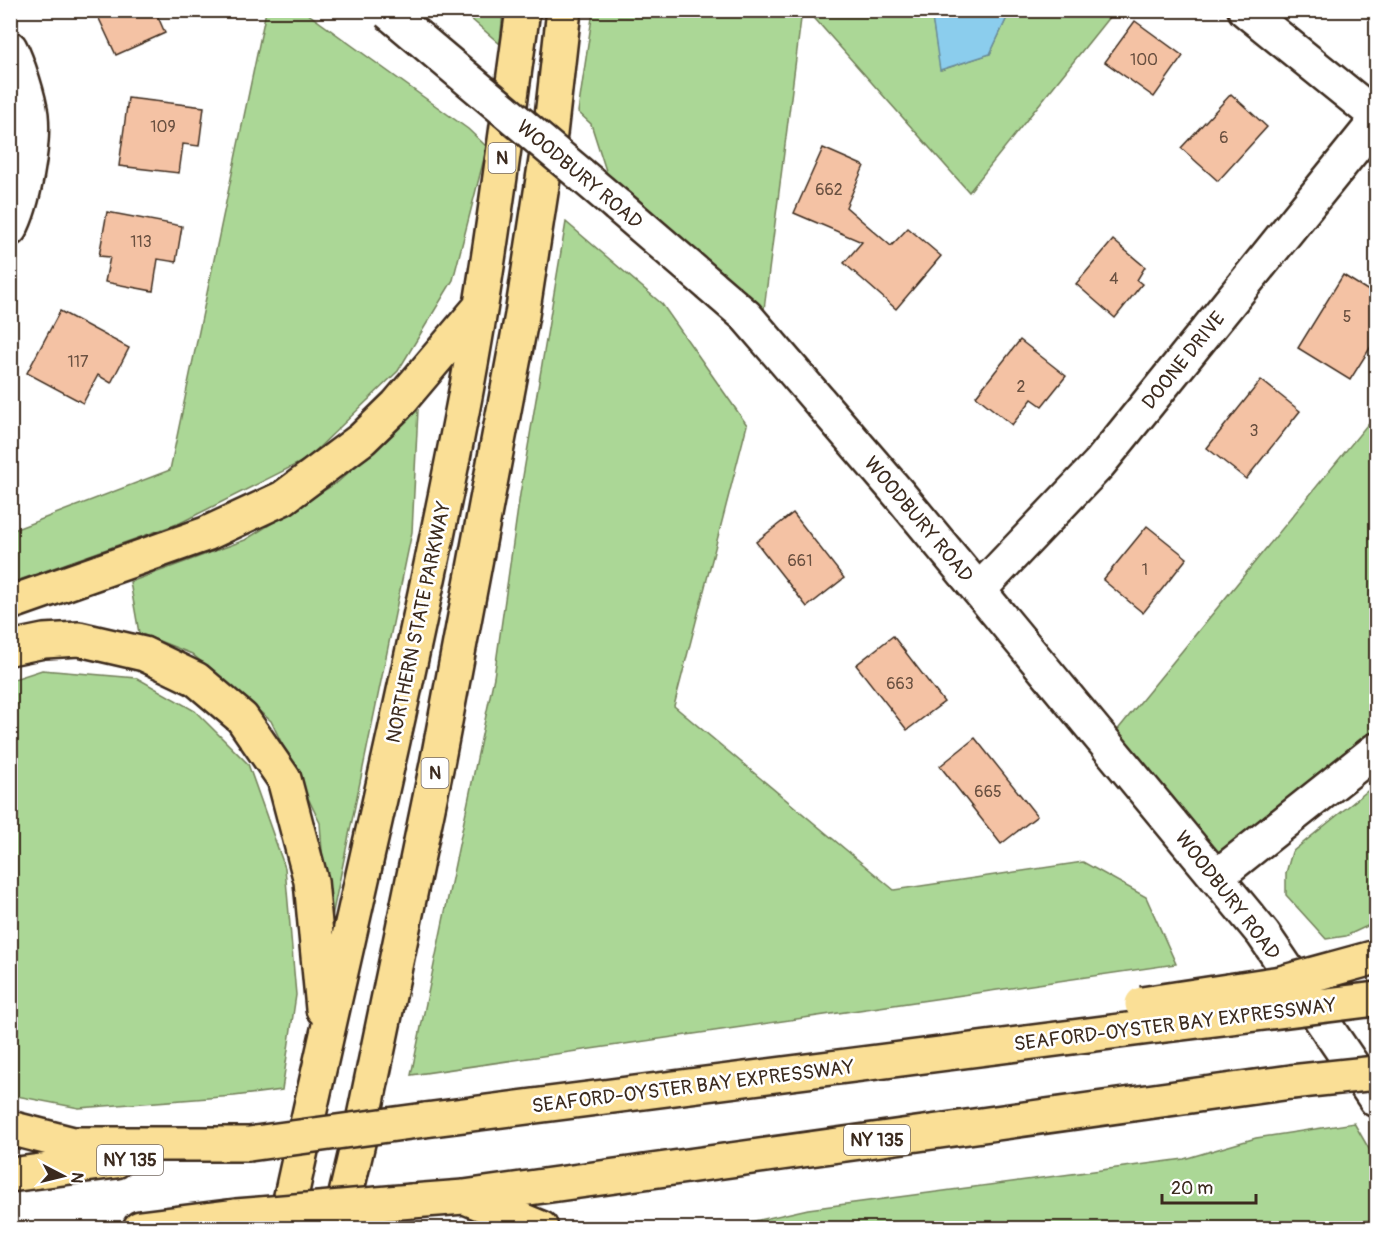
<svg xmlns="http://www.w3.org/2000/svg" width="1387" height="1239" font-family="Pangolin,sans-serif">
	<style>
		.green { fill: #abd796; stroke: #73805a; stroke-width: 1.5 }
		.water { fill: #8bcded; stroke: #6b8c9a; stroke-width: 1.5 }
		.building { fill: #f4c2a4; stroke: #3b2a1e; stroke-width: 1.5 }
		.lines { fill: none; stroke-linecap: round; stroke-linejoin: round }
		.street-casing { stroke: #3b2a1e; stroke-width: 38 }
		.secondary-casing { stroke: #3b2a1e; stroke-width: 38 }
		.highway-casing { stroke: #3b2a1e; stroke-width: 38 }
		.street { stroke: #fff; stroke-width: 33 }
		.secondary { stroke: #fff; stroke-width: 33 }
		.highway { stroke: #fadf96; stroke-width: 33 }
		.secondary-bridge-casing { stroke: #3b2a1e; stroke-width: 38; stroke-linecap: butt }
		.highway-bridge-casing { stroke: #3b2a1e; stroke-width: 38; stroke-linecap: butt }
		.secondary-bridge { stroke: #fff; stroke-width: 33 }
		.highway-bridge { stroke: #fadf96; stroke-width: 33 }
		.labels { text-anchor: middle; stroke-width: 5; stroke-linejoin: round; paint-order: stroke }
		.number-label { font-size: 16px; fill: #695040 }
		.shield { fill: #fff; stroke: #766a62; stroke-width: 1.5 }
		.shield-label { font-size: 18px; font-weight: bold; fill: #3b2a1e }
		.street-label { font-size: 20px; fill: #3b2a1e; stroke: #fff }
	</style>
	<rect width="100%" height="100%" fill="#fff"/>
	<filter id="ink" filterUnits="userSpaceOnUse"><feTurbulence type="fractalNoise" baseFrequency=".0167" numOctaves="2"/><feDisplacementMap in="SourceGraphic" scale="12" xChannelSelector="R" yChannelSelector="G"/><feConvolveMatrix kernelMatrix="1 2 1 2 8 2 1 2 1" color-interpolation-filters="sRGB"/></filter>
	<g filter="url(#ink)">
		<path class="green" d="M 266,11 L 304,11 L 468,129 L 487,147 L 453,280 L 398,371 L 307,459 L 180,523 L 11,583 L 11,531 L 170,470 Z
			M 462,11 L 503,11 L 500,44 Z
			M 593,11 L 802,11 L 761,333 L 617,205 L 591,124 L 578,112 Z
			M 808,11 L 931,11 L 941,70 L 990,54 L 1010,11 L 1114,11 L 969,192 Z
			M 566,222 L 662,304 L 747,425 L 674,706 L 894,890 L 1083,862 L 1146,897 L 1176,964 L 411,1075 L 494,677 L 520,494 Z
			M 418,410 L 412,532 L 328,936 L 320,823 L 271,721 L 192,654 L 139,633 L 130,582 L 245,540 L 338,482 Z
			M 1376,414 L 1376,748 L 1216,877 L 1106,744 Z
			M 42,670 L 137,678 L 195,711 L 248,764 L 285,868 L 296,995 L 282,1090 L 234,1096 L 79,1108 L 11,1095 L 11,680 Z
			M 1376,784 L 1376,922 L 1346,936 L 1326,939 L 1286,895 L 1286,873 L 1292,852 Z
			M 1354,1123 L 1376,1161 L 1376,1220 L 1251,1228 L 724,1228 L 808,1209 L 1184,1159 L 1256,1138 Z"/>
		<path class="water" d="M 931,11 L 931,10 L 1010,11 L 990,54 L 940,70 Z"/>
		<path class="building" d="M 95,10 L 155,10 L 165,33 L 116,55 Z
			M 1135,21 L 1183,56 L 1154,97 L 1105,62 Z
			M 1231,94 L 1267,127 L 1218,181 L 1181,148 Z
			M 128,98 L 204,107 L 199,146 L 183,144 L 179,173 L 119,166 Z
			M 823,148 L 864,166 L 846,207 L 891,246 L 908,228 L 941,256 L 896,309 L 844,263 L 862,242 L 794,213 Z
			M 107,212 L 182,226 L 176,262 L 158,259 L 153,291 L 105,282 L 110,257 L 99,256 Z
			M 1113,240 L 1145,267 L 1137,280 L 1142,284 L 1115,318 L 1076,284 Z
			M 1343,275 L 1377,296 L 1377,337 L 1350,380 L 1298,348 Z
			M 60,311 L 129,348 L 111,383 L 98,375 L 83,403 L 27,373 Z
			M 1020,340 L 1066,376 L 1042,406 L 1032,399 L 1012,425 L 976,396 Z
			M 1261,380 L 1300,411 L 1246,479 L 1207,448 Z
			M 793,513 L 844,578 L 807,607 L 756,542 Z
			M 1147,526 L 1187,558 L 1143,613 L 1103,580 Z
			M 893,636 L 944,702 L 907,730 L 856,665 Z
			M 975,738 L 1037,816 L 1001,844 L 940,766 Z"/>
		<g class="lines">
			<g class="street-casing">
				<path id="street" d="M 1245,10 L 1376,116
					M 10,48 C 18,63 29,99 31,115 C 34,144 24,203 10,229
					M 979,590 L 1099,464 L 1376,121"/>
			</g>
			<g class="secondary-casing">
				<path id="secondary" d="M 617,205 L 746,316 L 899,494 L 1263,934 L 1376,1100
					M 1216,877 L 1376,750"/>
			</g>
			<g class="highway-casing">
				<path id="highway" d="M 10,603 L 206,534 L 283,498 L 362,439 L 397,405 L 480,307
					M 10,648 L 44,641 L 79,639 L 144,654 L 196,679 L 242,718 L 284,779 L 311,881 L 323,1009
					M 425,1120 L 1158,1026
					M 10,1128 L 73,1144 L 249,1144
					M 10,1175 L 116,1161
					M 465,1197 L 541,1228
					M 412,1201 L 464,1197 L 1291,1082
					M 140,1228 L 236,1216
					M 284,1228 C 343,956 409,685 462,412 C 488,279 504,144 523,10
					M 338,1228 L 362,1126 L 437,764 L 522,315 L 550,134 L 564,10"/>
			</g>
			<use href="#street" class="street"/>
			<use href="#secondary" class="secondary"/>
			<use href="#highway" class="highway"/>
			<g class="secondary-bridge-casing">
				<path id="secondary-bridge" d="M 388,12 L 617,205"/>
			</g>
			<g class="highway-bridge-casing">
				<path id="highway-bridge" d="M 1142,1004 L 1281,983 L 1376,957
					M 1158,1026 L 1376,999
					M 1291,1082 L 1376,1073
					M 249,1144 L 425,1120
					M 236,1216 L 412,1201"/>
			</g>
			<use href="#secondary-bridge" class="secondary-bridge"/>
			<use href="#highway-bridge" class="highway-bridge"/>
		</g>
	</g>
	<g class="labels">
		<g class="number-label">
			<text x="1144" y="65">100</text>
			<text x="163" y="132">109</text>
			<text x="1224" y="143">6</text>
			<text x="829" y="195">662</text>
			<text x="141" y="247">113</text>
			<text x="1114" y="284">4</text>
			<text x="1347" y="322">5</text>
			<text x="78" y="367">117</text>
			<text x="1021" y="392">2</text>
			<text x="1254" y="436">3</text>
			<text x="800" y="566">661</text>
			<text x="1145" y="575">1</text>
			<text x="900" y="689">663</text>
			<text x="988" y="797">665</text>
		</g>
		<g class="shield">
			<rect x="488.5" y="143" width="27" height="30" rx="4.5"/>
			<rect x="421.5" y="758" width="27" height="30" rx="4.5"/>
			<rect x="844" y="1125" width="66" height="30" rx="4.5"/>
			<rect x="97" y="1145" width="66" height="30" rx="4.5"/>
		</g>
		<g class="shield-label">
			<text x="502" y="164">N</text>
			<text x="435" y="779">N</text>
			<text x="877" y="1146">NY 135</text>
			<text x="130" y="1166">NY 135</text>
		</g>
		<g class="street-label">
			<text transform="translate(580 174) rotate(40)" y="7">WOODBURY ROAD</text>
			<text transform="translate(1183 360) rotate(-51)" y="7">DOONE DRIVE</text>
			<text transform="translate(919 519) rotate(50)" y="7">WOODBURY ROAD</text>
			<text transform="translate(418 622) rotate(-78)" y="7">NORTHERN STATE PARKWAY</text>
			<text transform="translate(1228 895) rotate(52)" y="7">WOODBURY ROAD</text>
			<text transform="translate(1175 1024) rotate(-7)" y="7">SEAFORD-OYSTER BAY EXPRESSWAY</text>
			<text transform="translate(693 1086) rotate(-7)" y="7">SEAFORD-OYSTER BAY EXPRESSWAY</text>
		</g>
	</g>
	<rect width="1387" height="1239" fill="none" stroke="#fff" stroke-width="36"/>
	<rect x="18" y="18" width="1351" height="1203" fill="none" stroke="#3b2a1e" stroke-width="2" filter="url(#ink)"/>
	<g transform="translate(63 1176) rotate(97)" stroke="#ffffff" stroke-width="4.5" paint-order="stroke">
	<path d="M0-4.5L10 22L0 15L-10 22Z" fill="#3b2a1e"/>
	<text y="-9" font-size="16" font-weight="bold" text-anchor="middle" fill="#3b2a1e">N</text>
	</g>
	<path d="M1162 1194v9h94v-9" fill="none" stroke="#3b2a1e" stroke-width="3"/>
	<text x="1171" y="1194" font-size="18" fill="#3b2a1e" stroke="#ffffff" stroke-width="4.5" paint-order="stroke">20 m</text>
</svg>
